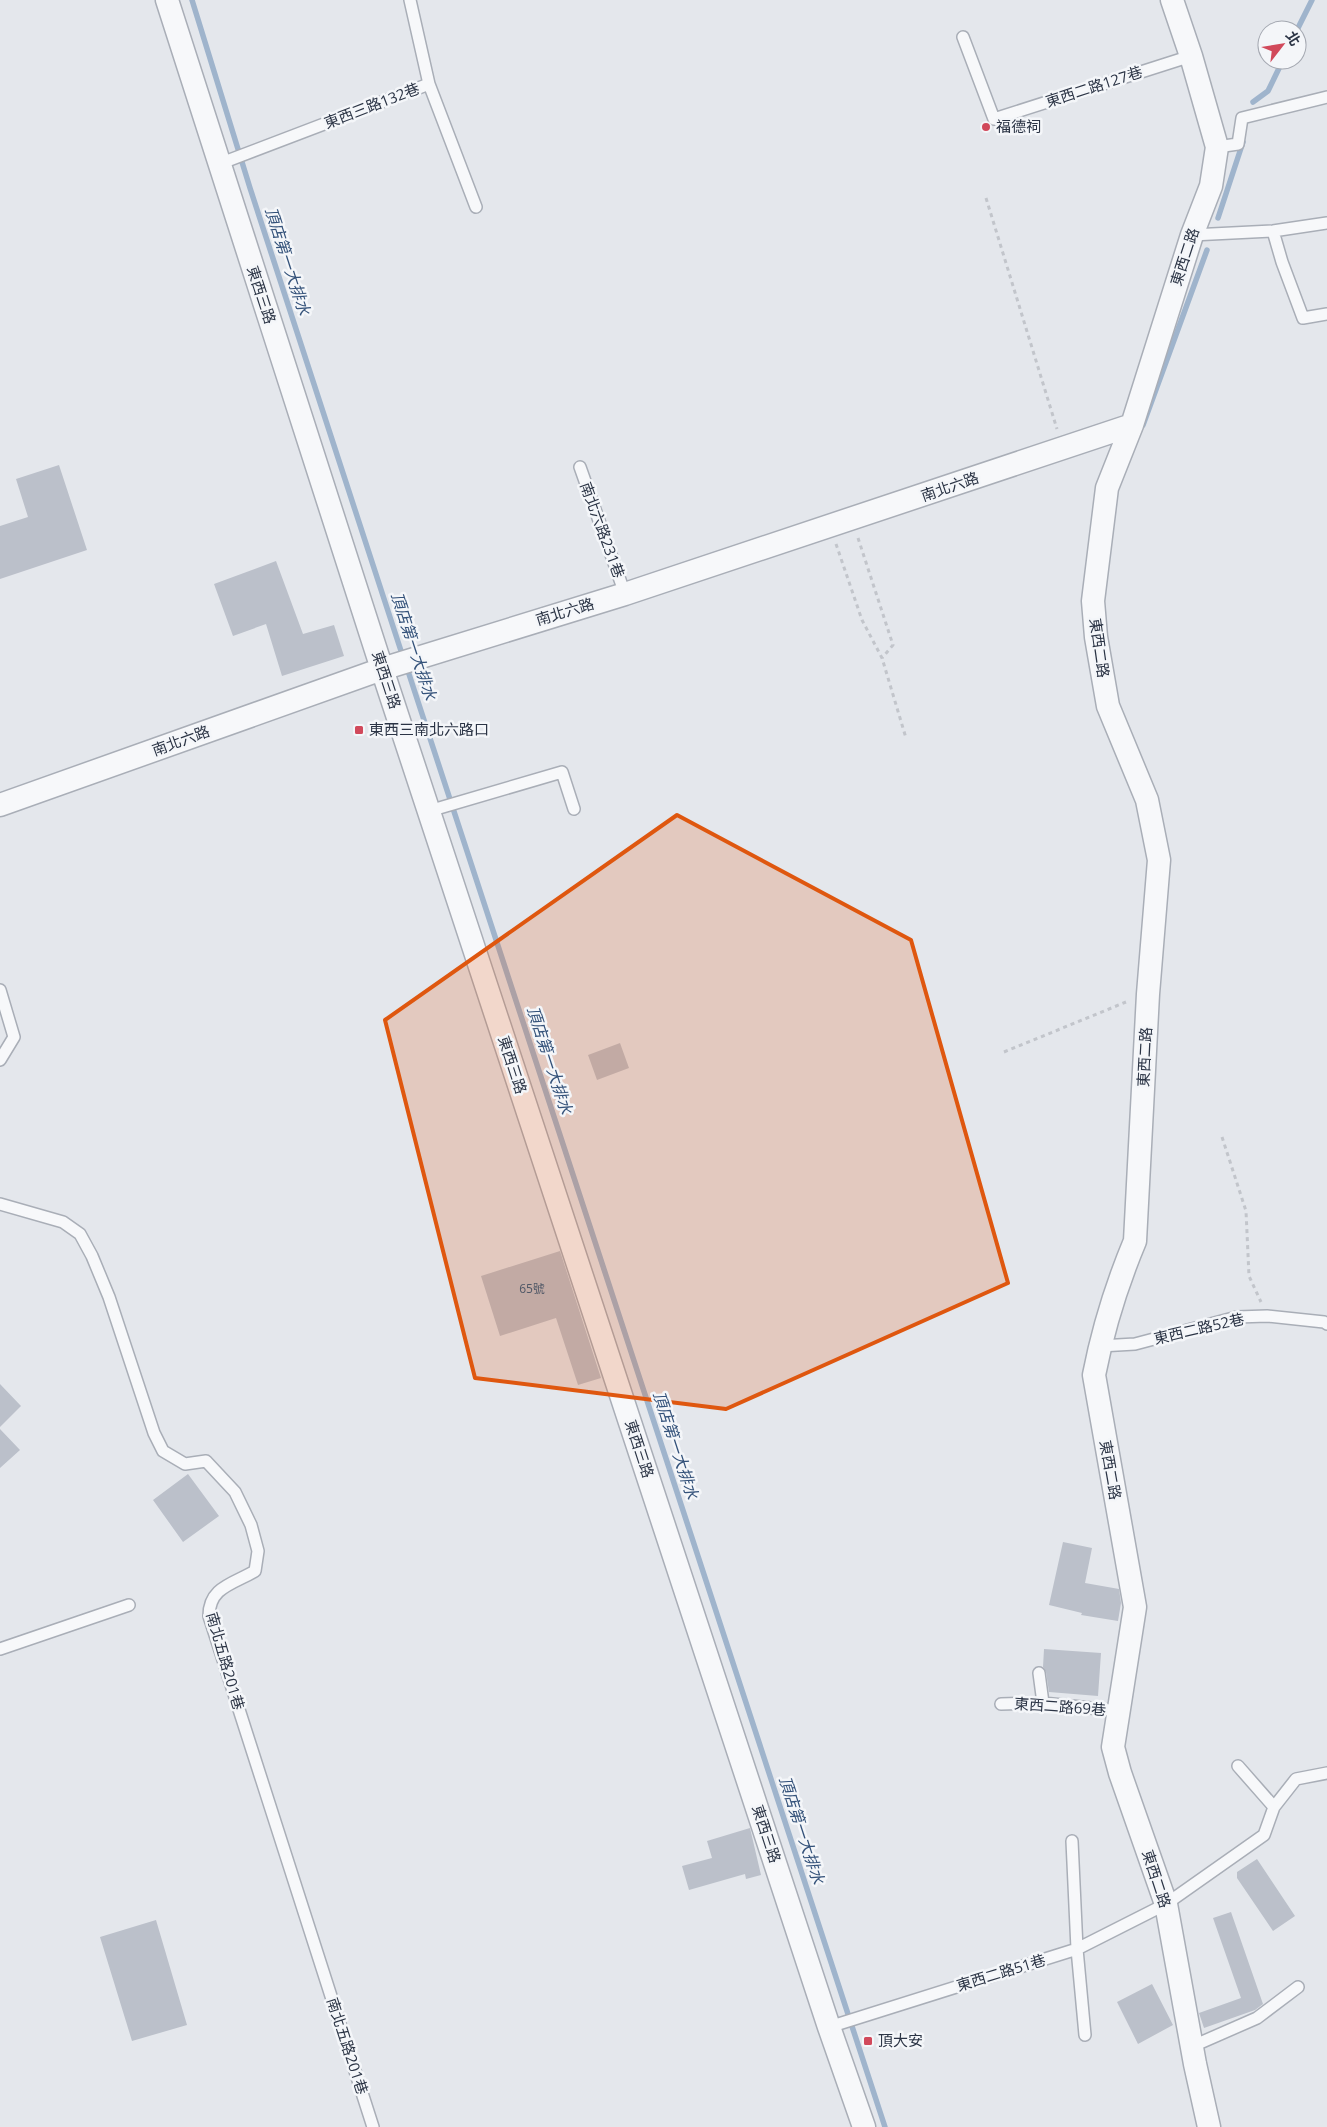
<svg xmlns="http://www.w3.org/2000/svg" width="1327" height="2127" font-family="'Open Sans','Noto Sans TC',sans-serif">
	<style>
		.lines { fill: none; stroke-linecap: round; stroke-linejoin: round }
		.stream { stroke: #9fb4cc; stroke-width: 5.5 }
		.building { fill: #bbc0ca }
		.lane-casing { stroke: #a9aeb7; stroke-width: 14 }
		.street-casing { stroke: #a9aeb7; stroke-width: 25 }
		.path { stroke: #c2c5cb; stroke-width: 3; stroke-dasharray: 4 4; stroke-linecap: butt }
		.lane { stroke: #f7f8fa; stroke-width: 11 }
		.street { stroke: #f7f8fa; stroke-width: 22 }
		.marked { fill: #df570f; fill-opacity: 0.2; stroke: #df570f; stroke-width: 4; stroke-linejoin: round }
		.poi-dot { fill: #d1495b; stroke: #f4f6f9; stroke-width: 2 }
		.labels { text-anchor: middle; stroke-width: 5; stroke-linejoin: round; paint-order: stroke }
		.number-label { font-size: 12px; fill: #4f5766 }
		.street-label { font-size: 15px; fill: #2b3445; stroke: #f4f6f9 }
		.poi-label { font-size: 15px; fill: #2b3445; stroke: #f4f6f9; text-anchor: start }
		.water-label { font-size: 16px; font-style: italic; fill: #34527a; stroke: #f4f6f9 }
	</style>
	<rect width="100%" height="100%" fill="#e4e7ec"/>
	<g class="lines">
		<path class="stream" d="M 192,0 L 250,188 L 403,657
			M 1297,30 L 1312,0
			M 1253,102 L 1268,91 L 1283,60
			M 1218,218 L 1243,142
			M 1143,425 L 1207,250
			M 406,665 L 885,2127"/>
	</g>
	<path class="building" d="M 59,465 L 87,550 L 0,579 L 0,526 L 28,517 L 16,479 Z
		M 276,561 L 303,634 L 334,625 L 344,656 L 282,676 L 266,624 L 233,636 L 214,584 Z
		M 620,1043 L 629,1068 L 597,1080 L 588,1055 Z
		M 560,1251 L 601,1378 L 578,1385 L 556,1318 L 500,1336 L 481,1276 Z
		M 0,1384 L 21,1406 L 0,1427 Z
		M 0,1429 L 20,1450 L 0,1468 Z
		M 188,1474 L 219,1516 L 183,1542 L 153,1500 Z
		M 1063,1542 L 1092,1548 L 1085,1583 L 1119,1589 L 1121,1603 L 1118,1621 L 1081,1615 L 1082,1613 L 1049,1605 Z
		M 1044,1649 L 1101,1653 L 1098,1696 L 1049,1692 L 1046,1672 L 1043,1667 Z
		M 750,1828 L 761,1875 L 746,1879 L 745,1874 L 689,1890 L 682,1866 L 712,1858 L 707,1841 Z
		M 1257,1859 L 1295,1916 L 1273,1931 L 1237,1878 L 1237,1872 Z
		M 1231,1912 L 1263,2004 L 1255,2010 L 1204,2028 L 1199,2013 L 1241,1998 L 1213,1918 Z
		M 156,1920 L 187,2025 L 132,2041 L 100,1937 Z
		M 1152,1984 L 1173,2025 L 1138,2044 L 1117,2002 Z"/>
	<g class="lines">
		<g class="lane-casing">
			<path id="lane" d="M 410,0 L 429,84
				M 963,37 L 994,119 L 1191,56
				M 1217,147 L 1238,144 L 1242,118 L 1327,97
				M 219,164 L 429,84 L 476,207
				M 1273,231 L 1282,262 L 1303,318 L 1327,314
				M 1192,235 L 1273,231 L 1327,223
				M 580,467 L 625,594
				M 429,811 L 562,772 L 574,809
				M 0,990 L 14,1037 L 0,1060
				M 0,1204 L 63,1222 L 80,1234 L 92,1256 L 109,1297 L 154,1433 L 163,1451 L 185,1464 L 206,1461 L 235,1492 L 251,1525 L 258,1551 L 255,1571 C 233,1584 209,1587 209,1616 L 373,2127
				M 1100,1346 L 1135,1344 L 1237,1317 L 1267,1316 L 1324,1322 L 1327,1324
				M 0,1649 L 129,1605
				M 1039,1673 L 1043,1703
				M 1001,1704 L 1043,1703 L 1119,1711
				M 1238,1766 L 1274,1807
				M 1072,1841 L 1077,1949 L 1085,2035
				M 829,2027 L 1077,1949 L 1166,1904 L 1264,1835 L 1274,1807 L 1296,1779 L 1327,1773
				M 1193,2046 L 1257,2018 L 1298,1987"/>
		</g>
		<g class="street-casing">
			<path id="street" d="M 167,0 L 382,669 L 829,2027 L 864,2127
				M 1172,0 L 1191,56 L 1217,147 L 1211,186 L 1192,235 L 1132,425 L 1107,488 L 1093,601 L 1096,637 L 1108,706 L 1147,800 L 1159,860 L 1148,994 L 1135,1241 C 1117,1284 1103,1329 1094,1375 L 1135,1607 L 1113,1747 L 1120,1773 L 1166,1904 L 1195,2064 L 1209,2127
				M 0,805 L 382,669 L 625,594 L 1132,425"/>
		</g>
		<path class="path" d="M 986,198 L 1057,429
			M 858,538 L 893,645 L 882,658
			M 836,544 L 862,620 L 882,658 L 906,738
			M 1004,1052 L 1126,1002
			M 1222,1137 L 1246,1211 L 1249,1276 L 1261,1302"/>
		<use href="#lane" class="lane"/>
		<use href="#street" class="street"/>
	</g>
	<path class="marked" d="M 677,815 L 911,940 L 1008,1283 L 726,1409 L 475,1378 L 385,1020 Z"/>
	<g class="poi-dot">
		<circle cx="986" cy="127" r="5"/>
		<rect x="354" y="725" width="10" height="10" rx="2.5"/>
		<rect x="863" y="2036" width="10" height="10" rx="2.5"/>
	</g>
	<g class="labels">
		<g class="number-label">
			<text x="532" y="1293">65號</text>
		</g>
		<g class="street-label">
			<text transform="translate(1094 87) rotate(-18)" y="5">東西二路127巷</text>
			<text transform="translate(372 106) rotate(-21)" y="5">東西三路132巷</text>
			<text transform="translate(1185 257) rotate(-72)" y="5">東西二路</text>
			<text transform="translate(261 295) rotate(72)" y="5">東西三路</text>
			<text transform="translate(950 487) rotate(-19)" y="5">南北六路</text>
			<text transform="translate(602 530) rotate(70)" y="5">南北六路231巷</text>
			<text transform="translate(565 612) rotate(-17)" y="5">南北六路</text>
			<text transform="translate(1099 648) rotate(82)" y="5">東西二路</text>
			<text transform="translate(386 680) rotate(72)" y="5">東西三路</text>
			<text transform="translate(181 741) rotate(-20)" y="5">南北六路</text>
			<text transform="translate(1145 1057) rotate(-87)" y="5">東西二路</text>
			<text transform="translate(512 1065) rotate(72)" y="5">東西三路</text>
			<text transform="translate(1199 1329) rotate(-13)" y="5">東西二路52巷</text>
			<text transform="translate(639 1449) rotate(72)" y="5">東西三路</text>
			<text transform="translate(1110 1470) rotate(80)" y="5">東西二路</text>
			<text transform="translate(225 1661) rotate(74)" y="5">南北五路201巷</text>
			<text transform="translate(1060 1707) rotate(4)" y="5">東西二路69巷</text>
			<text transform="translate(766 1834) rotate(72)" y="5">東西三路</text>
			<text transform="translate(1156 1879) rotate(72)" y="5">東西二路</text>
			<text transform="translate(1001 1973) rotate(-17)" y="5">東西二路51巷</text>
			<text transform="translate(347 2046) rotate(72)" y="5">南北五路201巷</text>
		</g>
		<g class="poi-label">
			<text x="996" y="132">福德祠</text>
			<text x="369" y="735">東西三南北六路口</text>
			<text x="878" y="2046">頂大安</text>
		</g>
		<g class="water-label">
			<text transform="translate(288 261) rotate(72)" y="6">頂店第一大排水</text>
			<text transform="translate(414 646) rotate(72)" y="6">頂店第一大排水</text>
			<text transform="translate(550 1060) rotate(72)" y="6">頂店第一大排水</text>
			<text transform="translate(676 1445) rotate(72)" y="6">頂店第一大排水</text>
			<text transform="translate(802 1830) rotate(72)" y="6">頂店第一大排水</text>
		</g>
	</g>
	<g transform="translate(1282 45) rotate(59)"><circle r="24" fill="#f4f6f9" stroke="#a4a8b1"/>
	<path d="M0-4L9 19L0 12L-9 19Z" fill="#d1495b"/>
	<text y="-8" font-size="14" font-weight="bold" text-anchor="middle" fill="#2b3445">北</text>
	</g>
</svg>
